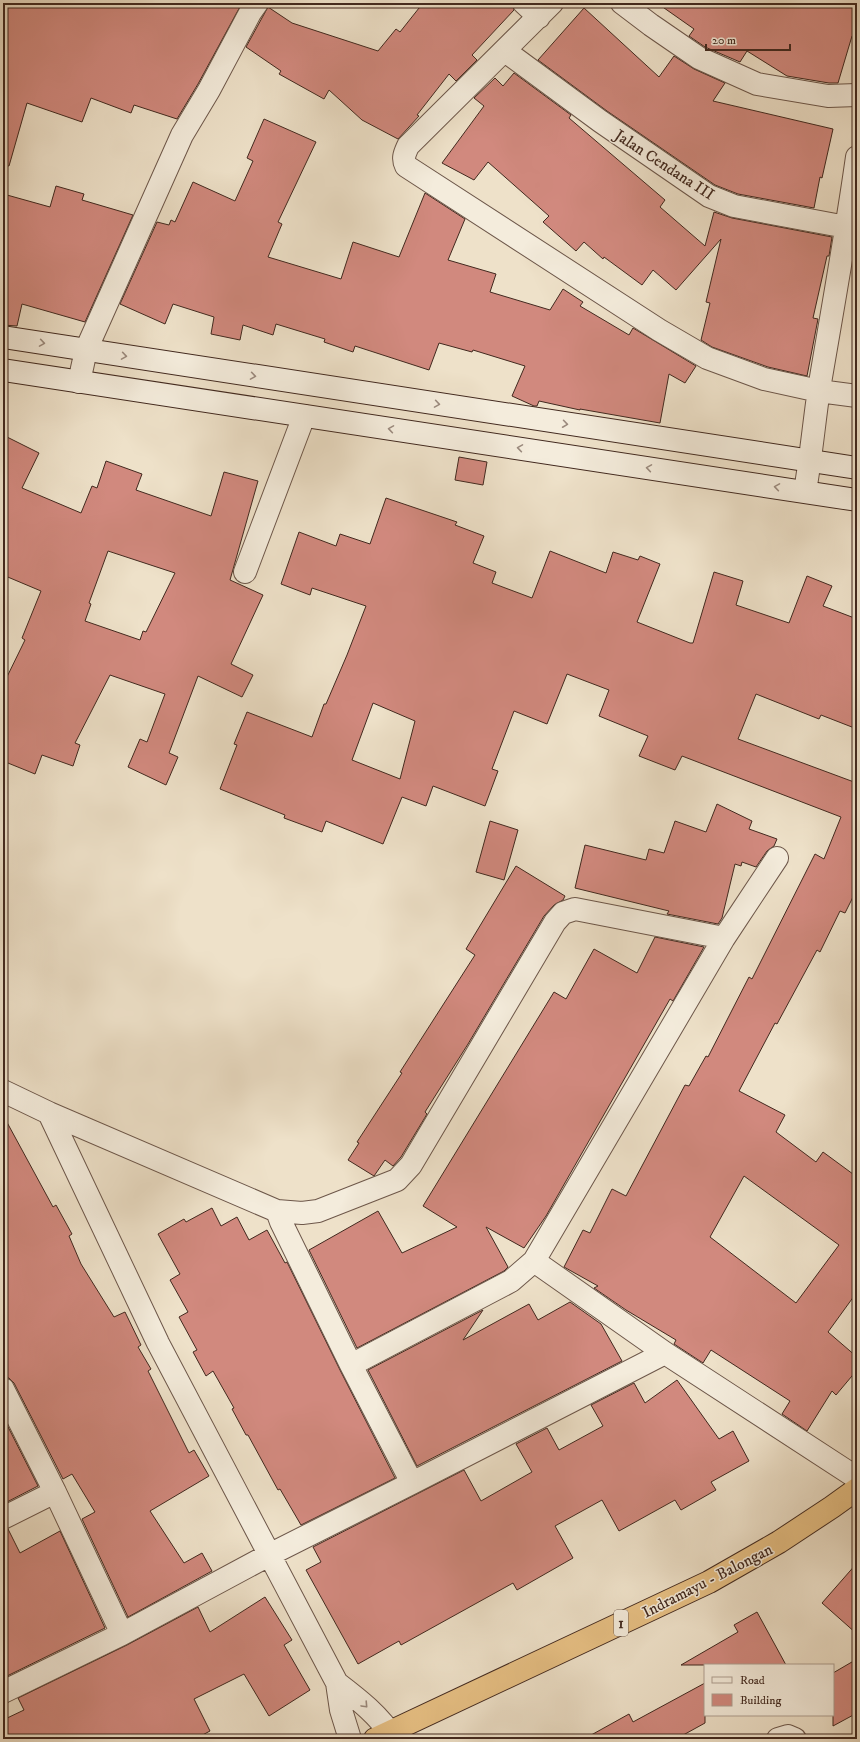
<svg xmlns="http://www.w3.org/2000/svg" width="860" height="1742" font-family="'IM FELL DW Pica',serif">
	<style>
		.building { fill: #d1897e; stroke: #42291f; fill-rule: evenodd }
		.lines { fill: none; stroke-linecap: round; stroke-linejoin: round }
		.minor-casing { stroke: #6d574a; stroke-width: 24 }
		.secondary-casing { stroke: #42291f; stroke-width: 24 }
		.trunk-casing { stroke: #42291f; stroke-width: 24 }
		.minor { stroke: #f4ecdc; stroke-width: 22 }
		.secondary { stroke: #f4ecdc; stroke-width: 22 }
		.trunk { stroke: #e7c084; stroke-width: 22 }
		.oneway { stroke: #9b8a7e }
		.labels { text-anchor: middle; stroke-width: 3; stroke-linejoin: round; paint-order: stroke }
		.shield { fill: #f4ecdc; stroke: #776458; stroke-width: 1 }
		.shield-label { font-size: 15px; font-weight: bold; fill: #42291f }
		.street-label { font-size: 16px; fill: #42291f; stroke: #f4ecdc }
	</style>
	<rect width="100%" height="100%" fill="#eee1c9"/>
	<filter id="stains"><feTurbulence type="fractalNoise" baseFrequency=".005" numOctaves="4"/><feColorMatrix values="0 0 0 0 .2 0 0 0 0 .09 0 0 0 0 .02 0 0 0 .5 -.17"/></filter>
	<radialGradient id="worn" r=".72"><stop offset=".6" stop-color="#630" stop-opacity="0"/><stop offset="1" stop-color="#630" stop-opacity=".3"/></radialGradient>
	<path class="building" d="M 3,3 L 242,3 L 198,84 L 177,119 L 134,105 L 131,113 L 91,98 L 82,122 L 27,103 L 9,166 L 3,165 Z
		M 423,3 L 512,3 L 514,10 L 472,55 L 477,60 L 456,81 L 449,74 L 417,115 L 419,116 L 398,139 L 362,120 L 329,90 L 324,99 L 279,74 L 281,71 L 246,47 L 268,7 L 292,23 L 378,51 L 396,29 L 400,32 Z
		M 657,3 L 857,3 L 857,38 L 852,36 L 838,83 L 829,83 L 787,76 L 747,51 L 740,62 L 705,47 L 689,36 L 694,29 Z
		M 584,8 L 659,77 L 674,56 L 694,69 L 725,83 L 713,101 L 833,129 L 822,178 L 820,177 L 814,208 L 738,194 L 715,185 L 607,111 L 538,60 Z
		M 514,73 L 571,115 L 569,118 L 665,200 L 660,207 L 705,246 L 714,212 L 732,218 L 832,237 L 829,256 L 827,256 L 813,318 L 818,319 L 807,376 L 768,367 L 712,347 L 701,340 L 710,303 L 706,302 L 721,239 L 676,290 L 653,270 L 642,285 L 604,257 L 603,259 L 584,242 L 576,251 L 543,222 L 549,216 L 488,162 L 474,180 L 442,163 L 484,106 L 474,98 L 495,78 L 503,86 Z
		M 264,119 L 316,142 L 278,222 L 282,224 L 268,257 L 341,279 L 353,242 L 399,257 L 425,193 L 465,219 L 448,260 L 496,274 L 490,292 L 550,310 L 563,289 L 583,302 L 580,306 L 629,335 L 633,328 L 696,366 L 685,383 L 669,374 L 660,423 L 580,409 L 580,410 L 539,401 L 537,406 L 534,406 L 512,396 L 525,366 L 473,350 L 472,352 L 439,343 L 429,370 L 355,346 L 353,352 L 324,342 L 325,339 L 276,324 L 273,335 L 243,325 L 240,340 L 211,334 L 214,317 L 173,304 L 165,324 L 120,304 L 157,222 L 169,225 L 171,220 L 175,222 L 193,182 L 235,201 L 253,161 L 247,158 Z
		M 56,186 L 84,194 L 82,200 L 133,215 L 85,322 L 22,304 L 17,326 L 3,325 L 3,209 L 7,195 L 50,207 Z
		M 3,435 L 39,453 L 22,488 L 81,513 L 92,486 L 97,488 L 106,461 L 142,474 L 136,490 L 211,516 L 224,472 L 258,481 L 230,580 L 263,595 L 231,664 L 253,675 L 242,697 L 198,676 L 169,753 L 178,757 L 166,785 L 128,767 L 140,739 L 147,742 L 165,694 L 110,675 L 75,743 L 80,745 L 73,766 L 42,755 L 35,774 L 3,761 L 3,685 L 25,640 L 22,638 L 41,591 L 3,575 ZM 108,551 L 175,573 L 146,632 L 143,631 L 140,640 L 85,621 L 91,604 L 89,603 Z
		M 459,457 L 487,462 L 483,485 L 455,480 Z
		M 386,498 L 457,522 L 455,525 L 484,536 L 473,563 L 496,572 L 492,583 L 532,598 L 550,551 L 606,573 L 613,552 L 638,560 L 640,556 L 660,564 L 637,622 L 690,643 L 693,643 L 714,572 L 743,581 L 736,605 L 789,623 L 807,576 L 832,586 L 823,606 L 857,619 L 857,729 L 821,715 L 819,719 L 756,694 L 738,739 L 854,782 L 855,779 L 857,779 L 857,889 L 845,913 L 840,911 L 820,952 L 817,950 L 777,1024 L 775,1023 L 739,1091 L 785,1115 L 776,1132 L 816,1162 L 823,1152 L 857,1177 L 857,1292 L 828,1332 L 857,1357 L 857,1370 L 836,1395 L 832,1391 L 807,1431 L 782,1414 L 790,1401 L 711,1350 L 703,1363 L 674,1344 L 676,1340 L 626,1310 L 594,1288 L 598,1286 L 564,1267 L 583,1230 L 590,1233 L 612,1189 L 626,1196 L 685,1085 L 689,1086 L 706,1056 L 708,1057 L 749,977 L 752,979 L 815,854 L 824,859 L 841,817 L 682,756 L 675,770 L 639,756 L 648,736 L 599,716 L 609,690 L 567,674 L 547,724 L 514,711 L 492,769 L 498,771 L 485,806 L 433,786 L 426,806 L 402,797 L 383,844 L 326,821 L 322,832 L 284,818 L 285,815 L 220,789 L 237,745 L 234,744 L 247,712 L 312,737 L 324,704 L 326,704 L 347,655 L 366,606 L 312,588 L 310,595 L 281,584 L 299,532 L 336,546 L 340,534 L 370,544 ZM 373,703 L 415,721 L 400,779 L 352,760 ZM 744,1176 L 839,1245 L 796,1303 L 710,1237 Z
		M 717,804 L 752,821 L 749,829 L 777,839 L 774,846 L 767,851 L 756,867 L 742,862 L 741,866 L 735,864 L 722,918 L 718,924 L 667,914 L 669,911 L 575,888 L 585,845 L 646,860 L 649,849 L 664,853 L 675,821 L 706,832 Z
		M 490,821 L 518,830 L 504,880 L 476,872 Z
		M 516,866 L 565,896 L 563,900 L 554,905 L 544,916 L 468,1044 L 425,1112 L 427,1114 L 401,1157 L 393,1166 L 385,1160 L 374,1176 L 348,1160 L 359,1143 L 357,1142 L 402,1073 L 400,1072 L 475,955 L 466,949 Z
		M 655,937 L 704,947 L 673,1001 L 670,999 L 546,1216 L 524,1248 L 486,1227 L 508,1267 L 504,1271 L 357,1348 L 309,1250 L 378,1211 L 402,1253 L 457,1227 L 423,1206 L 554,992 L 566,999 L 594,949 L 637,973 Z
		M 3,1115 L 53,1207 L 56,1205 L 72,1234 L 69,1236 L 81,1264 L 114,1317 L 125,1312 L 141,1345 L 138,1347 L 151,1369 L 148,1371 L 189,1453 L 194,1450 L 209,1476 L 150,1511 L 184,1563 L 202,1553 L 212,1571 L 128,1617 L 82,1519 L 95,1512 L 72,1474 L 63,1479 L 14,1383 L 9,1378 L 3,1377 Z
		M 212,1208 L 221,1226 L 237,1217 L 249,1240 L 267,1230 L 285,1263 L 287,1262 L 340,1370 L 395,1478 L 301,1525 L 280,1489 L 278,1490 L 248,1435 L 246,1435 L 232,1409 L 234,1408 L 213,1371 L 206,1376 L 193,1352 L 197,1350 L 179,1317 L 188,1312 L 170,1280 L 180,1274 L 158,1234 L 184,1219 L 186,1222 Z
		M 570,1302 L 601,1324 L 622,1361 L 417,1466 L 368,1370 L 483,1310 L 463,1340 L 529,1304 L 538,1320 Z
		M 677,1380 L 719,1439 L 733,1431 L 749,1461 L 711,1482 L 716,1490 L 681,1510 L 675,1500 L 619,1531 L 602,1500 L 555,1526 L 573,1558 L 517,1590 L 513,1583 L 401,1645 L 399,1641 L 358,1664 L 306,1570 L 321,1562 L 313,1547 L 464,1470 L 481,1501 L 532,1472 L 516,1444 L 547,1428 L 559,1450 L 603,1426 L 591,1405 L 634,1383 L 645,1403 Z
		M 3,1417 L 38,1486 L 3,1504 Z
		M 8,1529 L 20,1553 L 60,1531 L 105,1628 L 7,1676 L 3,1670 L 3,1530 Z
		M 857,1563 L 857,1634 L 822,1603 Z
		M 265,1597 L 292,1640 L 284,1645 L 310,1690 L 269,1716 L 244,1674 L 194,1699 L 210,1731 L 195,1739 L 3,1739 L 3,1720 L 24,1710 L 18,1698 L 127,1645 L 198,1607 L 210,1632 Z
		M 757,1612 L 786,1665 L 681,1665 L 738,1632 L 734,1625 Z
		M 857,1659 L 857,1713 L 833,1726 L 833,1673 Z
		M 705,1683 L 705,1723 L 676,1739 L 584,1739 L 629,1714 L 633,1722 Z"/>
	<g class="lines">
		<g class="minor-casing">
			<path id="minor" d="M 524,3 L 539,17
				M 552,3 L 408,146 C 405,153 402,158 406,166 L 659,330 L 707,358 L 764,379 L 819,391 L 857,396
				M 622,3 L 651,25 L 699,58 L 757,84 L 828,96 L 857,95
				M 505,51 L 600,121 L 709,196 L 734,206 L 857,229
				M 79,382 L 86,350 L 182,135 L 209,90 L 250,13 L 257,3
				M 805,491 C 811,457 814,423 819,389 C 832,312 846,235 857,157
				M 245,572 L 304,416
				M 3,1091 L 49,1113 L 158,1343 L 337,1683 L 341,1710 L 350,1739
				M 49,1113 L 277,1211 L 302,1213 L 318,1211 L 397,1180 L 411,1165 L 555,922 L 563,913 L 575,909 L 724,938 L 777,858
				M 277,1211 L 281,1222 L 351,1365 L 412,1483
				M 534,1261 L 665,1353 L 857,1478
				M 351,1365 L 511,1281 L 534,1261 L 724,938
				M 3,1389 L 55,1492 L 122,1634
				M 3,1518 L 55,1492
				M 337,1683 C 358,1699 380,1716 394,1739
				M 3,1692 L 122,1634 L 269,1555 L 412,1483 L 665,1353
				M 778,1739 L 788,1736 L 795,1739"/>
		</g>
		<g class="secondary-casing">
			<path id="secondary" d="M 3,337 L 857,468
				M 3,370 L 857,500"/>
		</g>
		<g class="trunk-casing">
			<path id="trunk" d="M 375,1739 L 709,1582 L 779,1542 L 832,1507 L 857,1489"/>
		</g>
		<use href="#minor" class="minor"/>
		<use href="#secondary" class="secondary"/>
		<use href="#trunk" class="trunk"/>
	</g>
	<defs><path id="oneway-chevron" d="M-2-3.5L2.5 0L-2 3.5" fill="none" stroke-width="1.6" stroke-linecap="round" stroke-linejoin="round"/></defs>
	<g class="oneway">
		<use href="#oneway-chevron" transform="translate(42 343) rotate(9)"/>
		<use href="#oneway-chevron" transform="translate(124 356) rotate(9)"/>
		<use href="#oneway-chevron" transform="translate(253 376) rotate(9)"/>
		<use href="#oneway-chevron" transform="translate(437 404) rotate(9)"/>
		<use href="#oneway-chevron" transform="translate(565 424) rotate(8)"/>
		<use href="#oneway-chevron" transform="translate(391 429) rotate(-171)"/>
		<use href="#oneway-chevron" transform="translate(520 448) rotate(-171)"/>
		<use href="#oneway-chevron" transform="translate(649 468) rotate(-171)"/>
		<use href="#oneway-chevron" transform="translate(777 487) rotate(-171)"/>
		<use href="#oneway-chevron" transform="translate(365 1705) rotate(47)"/>
	</g>
	<g class="labels">
		<rect class="shield" x="614" y="1610" width="14" height="26" rx="3"/>
		<g class="shield-label">
			<text x="621" y="1628">1</text>
		</g>
		<g class="street-label">
			<text transform="translate(665 164) rotate(33)" y="6">Jalan Cendana III</text>
			<text transform="translate(707 1580) rotate(-27)" y="6">Indramayu - Balongan</text>
		</g>
	</g>
	<rect width="860" height="1742" fill="none" stroke="#eee1c9" stroke-width="16"/>
	<rect x="4" y="4" width="852" height="1734" fill="none" stroke="#42291f" stroke-width="2"/>
	<rect x="8" y="8" width="844" height="1726" fill="none" stroke="#42291f"/>
	<rect x="704" y="1664" width="130" height="52" fill="#f4ecdc" stroke="#ad9e90"/>
	<rect x="712" y="1677" width="20" height="6" fill="#f4ecdc" stroke="#ad9e90"/>
	<text x="740" y="1684" font-size="12" fill="#42291f">Road</text>
	<rect x="712" y="1694" width="20" height="12" fill="#d1897e" stroke="#ad9e90"/>
	<text x="740" y="1704" font-size="12" fill="#42291f">Building</text>
	<path d="M706 44v6h84v-6" fill="none" stroke="#42291f" stroke-width="2"/>
	<text x="712" y="44" font-size="12" fill="#42291f" stroke="#f4ecdc" stroke-width="3" paint-order="stroke">20 m</text>
	<rect width="100%" height="100%" filter="url(#stains)"/>
	<rect width="100%" height="100%" fill="url(#worn)"/>
</svg>
